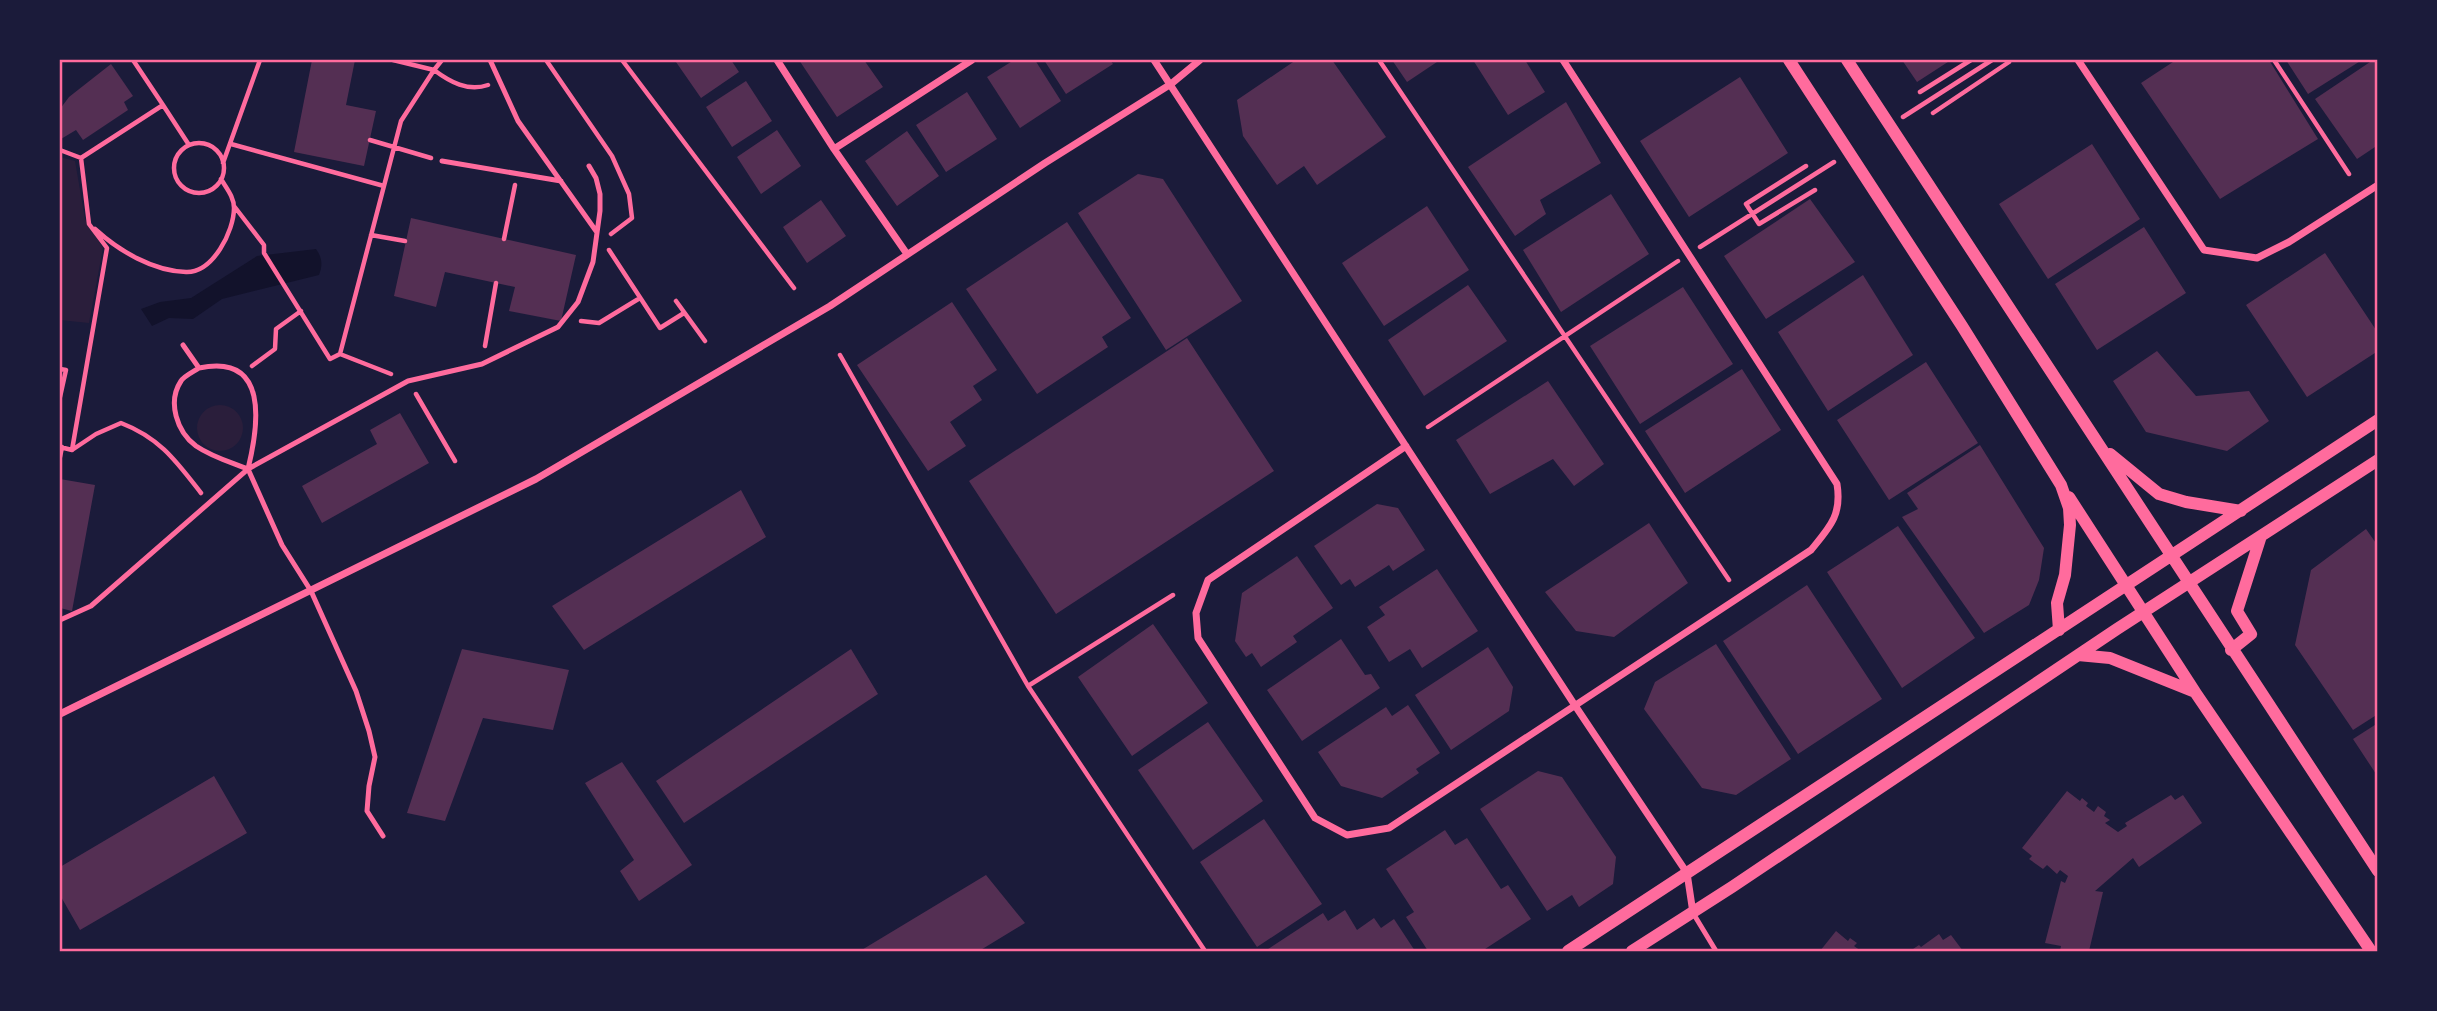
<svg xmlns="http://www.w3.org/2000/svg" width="2437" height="1011" font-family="Merriweather,serif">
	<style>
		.green { fill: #2a1e3b }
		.water { fill: #12122b }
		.building { fill: #542f53 }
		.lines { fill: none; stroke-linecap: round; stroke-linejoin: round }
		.path { stroke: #ff6b9d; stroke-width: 4.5 }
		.service { stroke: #ff6b9d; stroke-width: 5 }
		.minor { stroke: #ff6b9d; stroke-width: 7 }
		.tertiary { stroke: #ff6b9d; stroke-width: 12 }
		.neatline { fill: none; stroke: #ff6b9d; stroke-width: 2.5 }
	</style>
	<rect width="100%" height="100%" fill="#1b1b3a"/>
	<path class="green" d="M 60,157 L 75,161 L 85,219 L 103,248 L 89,323 L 60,320 Z
		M197 428a23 23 0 1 1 46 0a23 23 0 1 1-46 0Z"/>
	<path class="water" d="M 316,249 C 322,257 323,265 319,275 L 222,299 L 193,319 L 169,318 L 152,326 L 141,309 L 160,302 L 191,298 L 257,256 Z"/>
	<path class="building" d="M 312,60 L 355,60 L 346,105 L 376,111 L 364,166 L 294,152 Z
		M 680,60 L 731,60 L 739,72 L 701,98 L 676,62 Z
		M 799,60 L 864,60 L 883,87 L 837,117 Z
		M 1014,60 L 1035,60 L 1061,101 L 1020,128 L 987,77 Z
		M 1044,60 L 1110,60 L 1113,64 L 1066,94 Z
		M 1296,60 L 1332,60 L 1386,137 L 1317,185 L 1304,166 L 1277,185 L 1243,136 L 1237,100 Z
		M 1392,60 L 1440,60 L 1407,82 Z
		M 1473,60 L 1525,60 L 1545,92 L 1508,115 Z
		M 1902,60 L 1951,60 L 1917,82 Z
		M 2176,60 L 2269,60 L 2318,139 L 2220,199 L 2141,83 Z
		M 2286,60 L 2362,60 L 2308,94 Z
		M 2373,60 L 2378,60 L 2378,145 L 2357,159 L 2315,99 Z
		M 111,64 L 133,96 L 124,102 L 128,110 L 83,140 L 76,130 L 61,139 L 60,109 L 69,97 Z
		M 1740,77 L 1788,153 L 1689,217 L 1640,141 Z
		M 746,81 L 772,121 L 732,147 L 706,107 Z
		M 967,92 L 997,139 L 946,172 L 916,125 Z
		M 1566,102 L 1601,163 L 1540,200 L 1546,214 L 1515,236 L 1468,167 Z
		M 777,130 L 801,166 L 761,194 L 737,157 Z
		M 907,131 L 939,176 L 897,206 L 865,161 Z
		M 2092,144 L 2140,219 L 2048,279 L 1999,204 Z
		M 1138,174 L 1163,179 L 1242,301 L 1166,350 L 1078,213 Z
		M 1611,194 L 1649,254 L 1561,312 L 1523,250 Z
		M 1810,199 L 1855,262 L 1766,319 L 1724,256 Z
		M 821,200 L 846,236 L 807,263 L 783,227 Z
		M 1427,206 L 1469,270 L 1384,326 L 1342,263 Z
		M 411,218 L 576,255 L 561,321 L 509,311 L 515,287 L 445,272 L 436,307 L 394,296 Z
		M 1067,222 L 1131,318 L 1102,337 L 1108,347 L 1037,394 L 966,289 Z
		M 2144,227 L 2186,293 L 2097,350 L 2055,284 Z
		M 2325,253 L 2378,333 L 2378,351 L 2307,397 L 2246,305 Z
		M 1863,275 L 1913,355 L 1828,411 L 1778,332 Z
		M 1468,285 L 1507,341 L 1424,396 L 1388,340 Z
		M 1683,287 L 1733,364 L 1640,424 L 1590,346 Z
		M 952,302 L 997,370 L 973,386 L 982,400 L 950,422 L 966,446 L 928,471 L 857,365 Z
		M 1187,338 L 1274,471 L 1056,614 L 969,481 Z
		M 2157,351 L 2196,396 L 2249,391 L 2269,421 L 2227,451 L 2146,432 L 2113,381 Z
		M 1926,362 L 1978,443 L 1889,500 L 1837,420 Z
		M 1742,369 L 1781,430 L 1685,493 L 1645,431 Z
		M 1548,381 L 1604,464 L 1574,486 L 1553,459 L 1490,494 L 1456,440 Z
		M 400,413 L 429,463 L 322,523 L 302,486 L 377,444 L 370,430 Z
		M 1980,445 L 2044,548 L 2039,580 L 2029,605 L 1984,633 L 1902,517 L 1918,509 L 1907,493 Z
		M 60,479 L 95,485 L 72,611 L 60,608 Z
		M 741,490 L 766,537 L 584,650 L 552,606 Z
		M 1377,504 L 1398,508 L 1425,550 L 1393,571 L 1389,565 L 1355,587 L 1350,579 L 1341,585 L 1314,546 Z
		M 1649,523 L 1688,583 L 1614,637 L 1576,631 L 1545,592 Z
		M 1898,526 L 1975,638 L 1902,688 L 1827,572 Z
		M 2366,529 L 2378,546 L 2378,714 L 2353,730 L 2295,645 L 2311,570 Z
		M 1297,556 L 1333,608 L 1293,636 L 1297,642 L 1261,667 L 1252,653 L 1246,657 L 1235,641 L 1242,593 Z
		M 1437,569 L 1478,631 L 1422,668 L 1410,649 L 1389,662 L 1367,627 L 1385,615 L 1379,607 Z
		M 1807,585 L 1882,699 L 1798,754 L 1723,641 Z
		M 1153,624 L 1208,703 L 1132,756 L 1078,677 Z
		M 1341,639 L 1365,675 L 1371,674 L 1380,688 L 1302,741 L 1267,690 Z
		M 1716,644 L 1791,759 L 1736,795 L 1702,788 L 1644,709 L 1655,682 Z
		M 1488,647 L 1513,687 L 1509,711 L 1451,750 L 1415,695 Z
		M 462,649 L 569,670 L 553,730 L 483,718 L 445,821 L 407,813 Z
		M 851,649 L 878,694 L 684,823 L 656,781 Z
		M 1408,705 L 1440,753 L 1416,769 L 1419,773 L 1382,798 L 1341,786 L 1318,752 L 1386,707 L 1392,716 Z
		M 1208,722 L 1263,801 L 1193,850 L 1138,770 Z
		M 2378,723 L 2378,777 L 2353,739 Z
		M 622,762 L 692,865 L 639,901 L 620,871 L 634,860 L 585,783 Z
		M 1538,771 L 1562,777 L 1616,857 L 1613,884 L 1579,907 L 1572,895 L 1547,911 L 1480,809 Z
		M 214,776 L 247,833 L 80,930 L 60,895 L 60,867 Z
		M 2067,791 L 2080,801 L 2082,798 L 2088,803 L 2086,806 L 2094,812 L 2098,806 L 2106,812 L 2104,816 L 2110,820 L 2105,823 L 2118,832 L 2127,826 L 2125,823 L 2171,795 L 2175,800 L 2183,795 L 2202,823 L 2139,867 L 2133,858 L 2095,891 L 2103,892 L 2089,951 L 2060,951 L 2061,946 L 2045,943 L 2061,881 L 2065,883 L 2068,876 L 2060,870 L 2057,874 L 2047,865 L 2043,869 L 2029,859 L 2032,856 L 2022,848 Z
		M 1264,819 L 1322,904 L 1257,947 L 1200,862 Z
		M 1445,830 L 1455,845 L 1467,838 L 1501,889 L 1508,885 L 1531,919 L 1482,951 L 1428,951 L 1406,917 L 1414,912 L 1386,869 Z
		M 986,875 L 1025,923 L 979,951 L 860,951 Z
		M 1345,910 L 1357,930 L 1374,918 L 1381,928 L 1394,919 L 1415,951 L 1265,951 L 1323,913 L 1328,921 Z
		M 1836,931 L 1848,941 L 1850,938 L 1857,943 L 1854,946 L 1861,951 L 1820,951 Z
		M 1939,934 L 1943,940 L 1951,935 L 1963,951 L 1910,951 L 1919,945 L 1921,947 Z"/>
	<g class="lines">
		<path class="path" d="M 442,60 L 434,70 C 450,82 468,92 488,85
			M 546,60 L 612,156 L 629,194 L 632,218 L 611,234
			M 622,60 L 794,288
			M 1379,60 L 1729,580
			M 2274,60 L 2349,174
			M 1920,92 L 1971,60
			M 163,105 L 189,145
			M 1933,113 L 2009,62 L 2007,60
			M 1903,117 L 1992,60
			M 370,140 L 431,158
			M174 168a25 25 0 1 1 50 0a25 25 0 1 1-50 0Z
			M 231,144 L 384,186
			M 60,150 L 81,158
			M 81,158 L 163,105 L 133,60
			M 223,163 L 260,60
			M 1806,166 L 1746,204 L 1759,224 L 1815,190
			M 234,206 L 264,245 L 264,253 L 330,359 L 340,354 L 391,374
			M 95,229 C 119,251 153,271 186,272 C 213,273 234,231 234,208 C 234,197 227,189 221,179
			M 371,235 L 405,241
			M 504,239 L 515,185
			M 1700,247 L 1834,162
			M 609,250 L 660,328 L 684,313
			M 676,301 L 705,341
			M 581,321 L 599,323 L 640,298
			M 485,346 L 496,283
			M 340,354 L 401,121 L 434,70 L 393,60
			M 840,355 L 1028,686 L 1205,951
			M 252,366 L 275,349 L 276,329 L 301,311
			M 60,369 L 66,370 L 60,397
			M 416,394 L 455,461
			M 1428,427 L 1678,261
			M 60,447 L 72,450 L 96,434 L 121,423 C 160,438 176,461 201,493
			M 72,450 L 107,248 L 89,224 L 81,158
			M 60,457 L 62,447
			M 1028,686 L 1173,595"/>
		<path class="service" d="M 490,60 L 518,121 L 596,231
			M 442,161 L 561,181
			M 199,368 C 193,372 184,376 181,381 C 167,402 177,432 196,446 C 212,457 230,462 248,469
			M 60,620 L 91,606 L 248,469 C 259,424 269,353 199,368 L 183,345
			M 383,836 L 367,811 L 369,786 L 375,757 L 369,731 L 356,691 L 311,591 L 282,545 L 248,469 L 408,381 L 482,364 L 558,327 L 578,302 L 593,262 L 600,211 L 600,194 L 596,178 L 589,166
			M 1693,913 L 1716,951"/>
		<path class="minor" d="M 777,60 L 834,149 L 907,254
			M 1154,60 L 1574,704 L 1687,873 L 1693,913
			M 2078,60 L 2204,250 L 2257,258 L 2289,242 L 2378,185
			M 834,149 L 972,60
			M 1406,446 L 1208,580 L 1196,613 L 1198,638 L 1315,818 L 1347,835 L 1389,828 L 1811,550 C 1830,527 1842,515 1837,484 L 1563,60
			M 60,714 L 536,479 L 830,306 L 1045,163 L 1171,84 L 1200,60"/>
		<path class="tertiary" d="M 1789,60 L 1962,326 L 2061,485 L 2069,508 L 2070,525 L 2065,575 L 2057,603 L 2059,630
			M 1847,60 C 2022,331 2200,601 2378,871
			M 2110,454 L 2159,494 L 2186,502 L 2241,511
			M 2069,497 L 2195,692 L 2371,951
			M 2231,650 L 2251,634 L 2237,611 L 2261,536
			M 2078,655 L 2110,658 L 2195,692
			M 1568,951 L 2378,420
			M 1632,951 L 1732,887 L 2117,629 L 2378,460"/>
	</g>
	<rect width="2437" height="1011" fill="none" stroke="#1b1b3a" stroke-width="122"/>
	<rect x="61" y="61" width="2315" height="889" class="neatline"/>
</svg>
